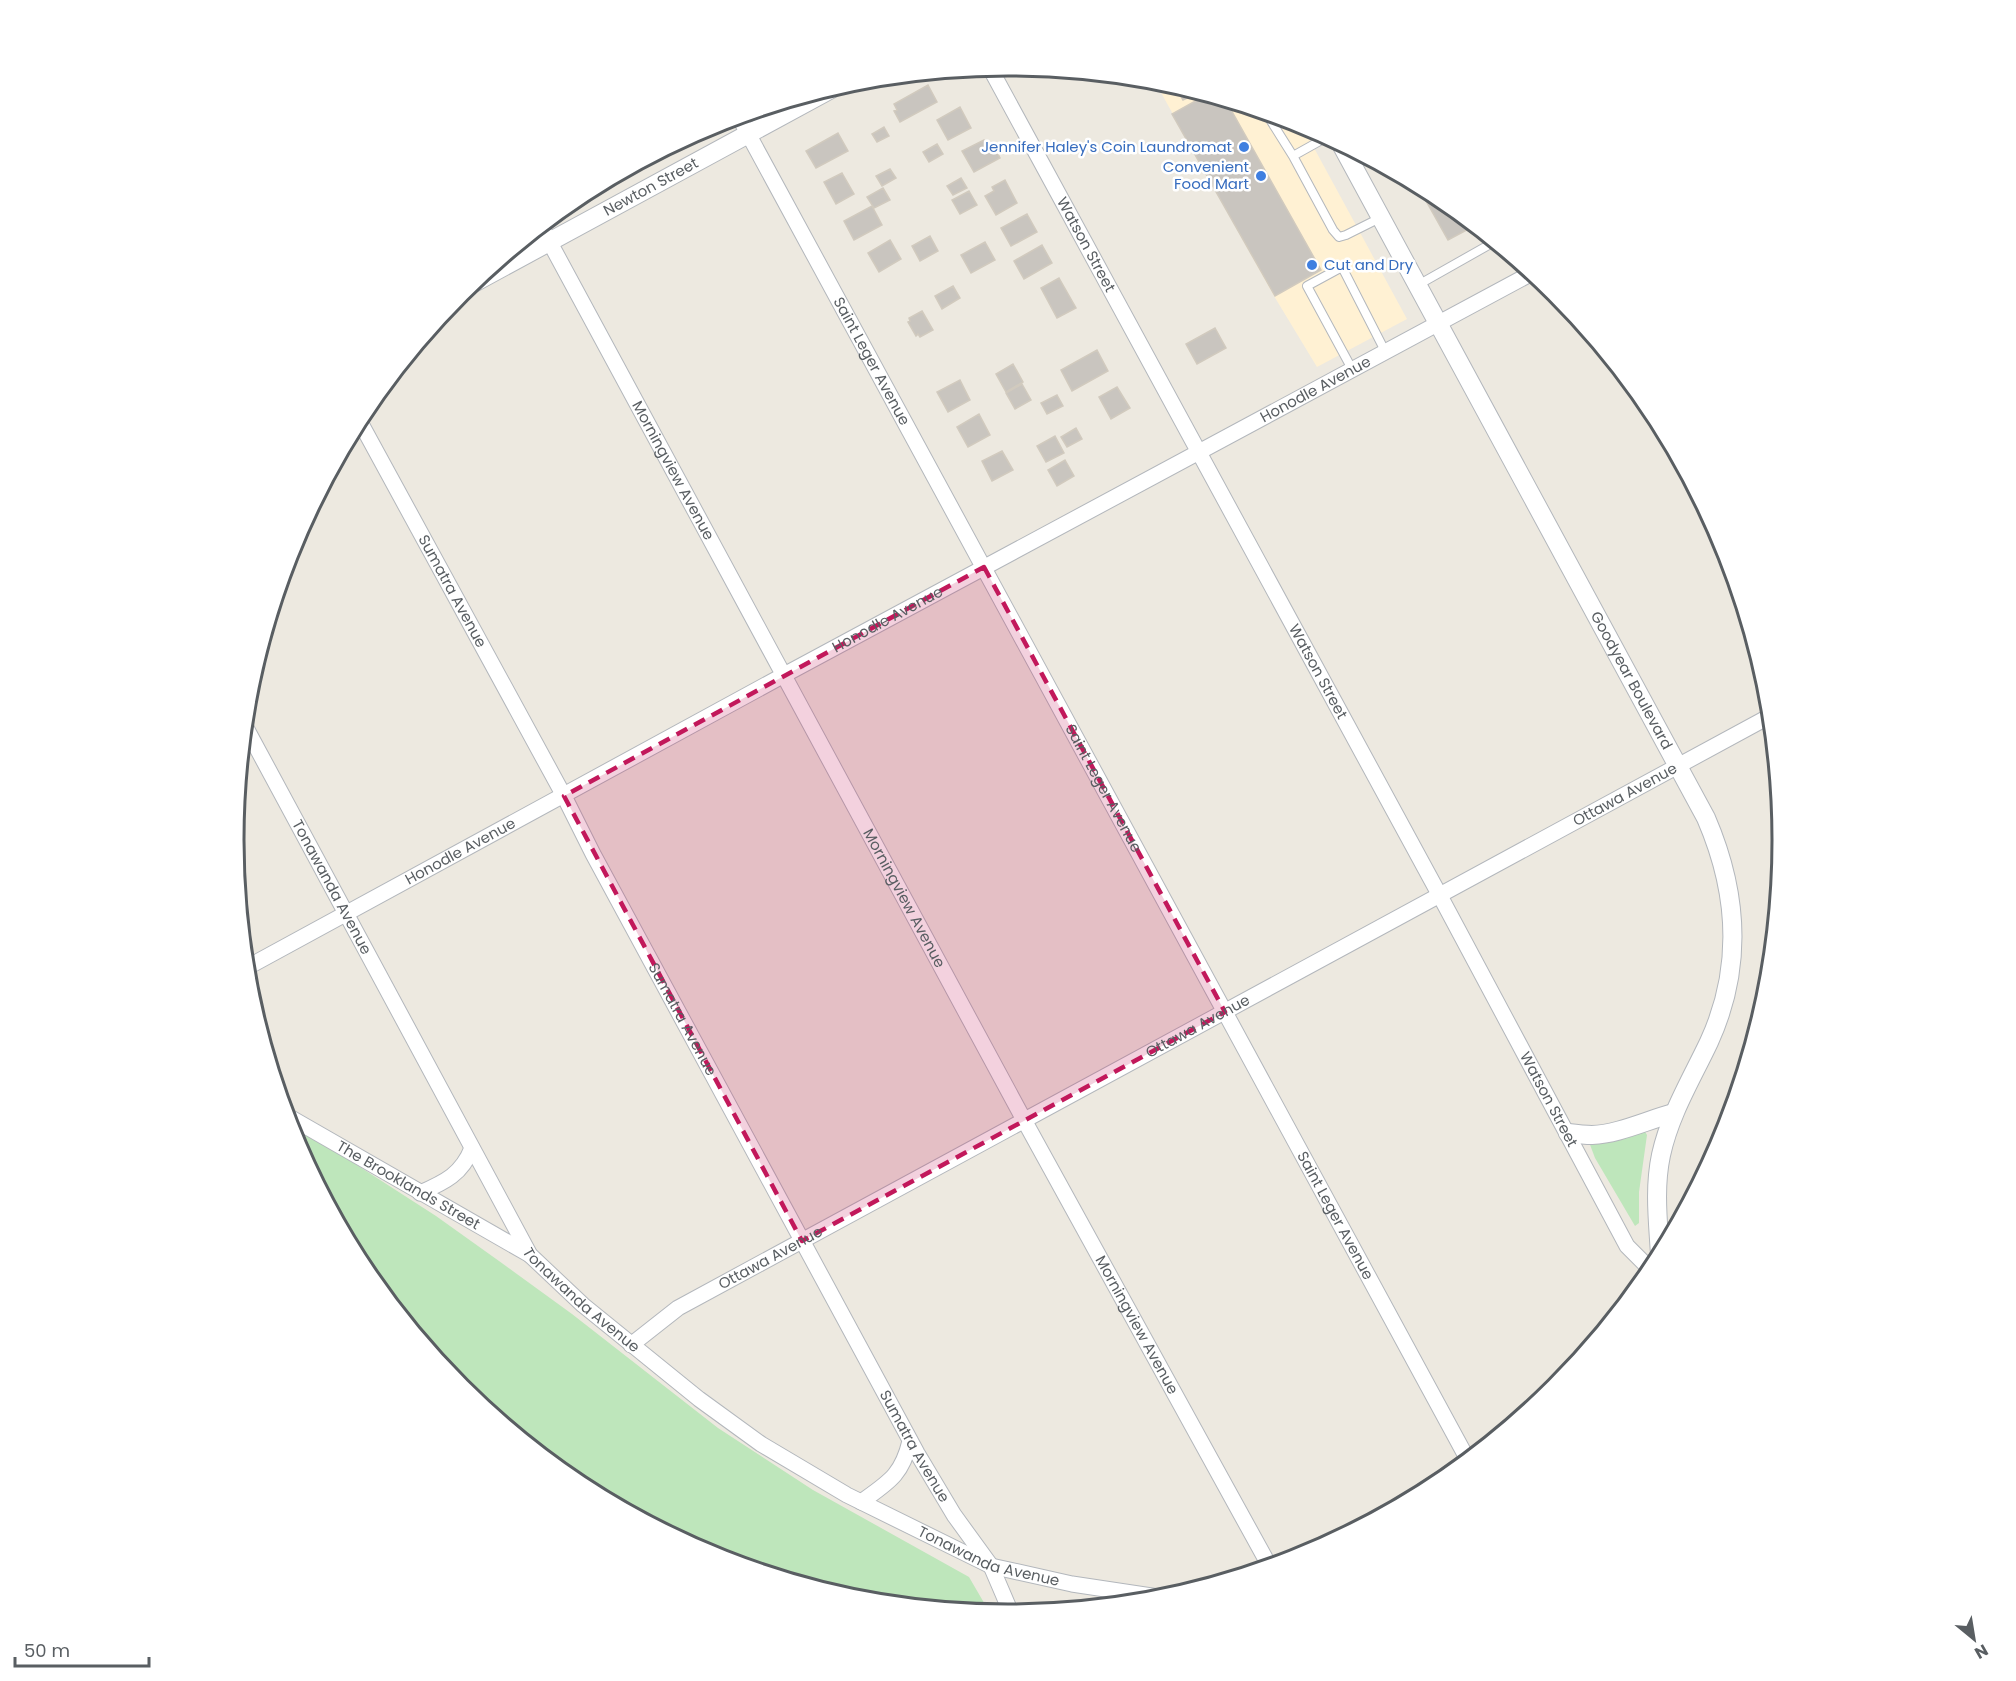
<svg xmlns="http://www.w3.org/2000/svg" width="2016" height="1681" font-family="Poppins,sans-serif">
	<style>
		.commercial { fill: #fff1d3 }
		.green { fill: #bee6bb }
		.building { fill: #c9c5bf; stroke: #d1cabe; stroke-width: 1.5 }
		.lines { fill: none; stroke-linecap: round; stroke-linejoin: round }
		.service-casing { stroke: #b3b7bc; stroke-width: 10 }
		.minor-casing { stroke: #b3b7bc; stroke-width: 17 }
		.tertiary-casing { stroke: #b3b7bc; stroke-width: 20 }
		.service { stroke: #fff; stroke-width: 8 }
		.minor { stroke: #fff; stroke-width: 15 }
		.tertiary { stroke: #fff; stroke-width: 18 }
		.marked { fill: #c2185b; fill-opacity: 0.2; stroke: #c2185b; stroke-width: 4.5; stroke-dasharray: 12 8; stroke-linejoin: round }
		.shop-dot { fill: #3f7fe0; stroke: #fff; stroke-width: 2 }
		.labels { text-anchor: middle; stroke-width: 5; stroke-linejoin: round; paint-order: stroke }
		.shop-label { font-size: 15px; fill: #366cbe; stroke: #fff; text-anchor: end }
		.street-label { font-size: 15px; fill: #595e62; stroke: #fff }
		.rim { fill: none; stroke: #595e62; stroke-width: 3 }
	</style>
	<rect width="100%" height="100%" fill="#ede9e0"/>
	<path class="commercial" d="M 1154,80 L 1301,124 L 1407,319 L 1317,367 L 1274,296 Z"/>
	<path class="green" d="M 287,1120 L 436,1216 L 499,1261 L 572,1314 L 718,1428 L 813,1490 L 969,1577 L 990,1613 L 857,1600 L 711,1556 L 577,1484 L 460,1388 L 364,1271 L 292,1137 Z
		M 1644,1130 L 1647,1135 L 1639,1192 L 1639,1223 L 1635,1226 L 1595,1158 L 1589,1142 Z"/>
	<path class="building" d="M 928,85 L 937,102 L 900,122 L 894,111 L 897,110 L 894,104 Z
		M 1175,86 L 1198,93 L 1183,100 Z
		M 1206,95 L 1226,101 L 1321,270 L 1275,296 L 1172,114 Z
		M 960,107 L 971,128 L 948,140 L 937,120 Z
		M 884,127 L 889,136 L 877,142 L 872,134 Z
		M 838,133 L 848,151 L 816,168 L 806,151 Z
		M 984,140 L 989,149 L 994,146 L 1000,158 L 974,172 L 962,151 Z
		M 937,144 L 943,154 L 929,162 L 923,152 Z
		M 890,169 L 896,178 L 882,186 L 876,176 Z
		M 842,173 L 854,194 L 836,204 L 824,182 Z
		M 961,178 L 967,188 L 953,195 L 947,186 Z
		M 1005,180 L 1017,203 L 996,215 L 985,196 L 994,191 L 992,187 Z
		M 883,188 L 890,200 L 874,208 L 867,197 Z
		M 969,191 L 977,205 L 960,214 L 952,200 Z
		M 1433,194 L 1439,197 L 1474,226 L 1448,240 L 1425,199 Z
		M 872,206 L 882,225 L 854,240 L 844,221 Z
		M 1027,214 L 1037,232 L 1011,246 L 1001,228 Z
		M 930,236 L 938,251 L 920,261 L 912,246 Z
		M 890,240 L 901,259 L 879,272 L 868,253 Z
		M 985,242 L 995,260 L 971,273 L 961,255 Z
		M 1042,245 L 1052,263 L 1024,279 L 1014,261 Z
		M 1059,278 L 1076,308 L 1057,318 L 1041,288 Z
		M 953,286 L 960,298 L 942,309 L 935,296 Z
		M 922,311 L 933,330 L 920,337 L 918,334 L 916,336 L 908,322 L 910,321 L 909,318 Z
		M 1215,328 L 1226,348 L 1197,364 L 1186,344 Z
		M 1097,350 L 1108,371 L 1072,391 L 1061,370 Z
		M 1013,364 L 1023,382 L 1006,392 L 996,374 Z
		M 960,380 L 970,400 L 948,412 L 937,392 Z
		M 1022,384 L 1031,400 L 1015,409 L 1006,393 Z
		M 1117,387 L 1130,408 L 1111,419 L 1099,397 Z
		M 1057,395 L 1063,406 L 1047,414 L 1041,403 Z
		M 979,414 L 990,435 L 968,447 L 957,427 Z
		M 1076,428 L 1082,439 L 1067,447 L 1061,437 Z
		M 1055,436 L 1064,453 L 1046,462 L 1037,446 Z
		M 1002,451 L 1013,470 L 992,481 L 982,461 Z
		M 1065,460 L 1074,476 L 1057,486 L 1048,470 Z"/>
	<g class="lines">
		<g class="service-casing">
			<path id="service" d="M 1266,113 L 1293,156
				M 1274,126 L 1286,119
				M 1327,137 L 1293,156 L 1333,230 L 1339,237 L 1346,235 L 1380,218
				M 1517,261 L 1526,276
				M 1418,285 L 1494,242
				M 1352,369 L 1307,286 L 1342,267 L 1385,351"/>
		</g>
		<g class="minor-casing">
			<g id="minor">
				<path id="s1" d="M 990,68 L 1439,894 L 1627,1246 L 1652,1271"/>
				<path id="s2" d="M 739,117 L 1468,1460"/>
				<path id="s3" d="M 541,226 L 1024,1120 L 1270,1567"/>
				<path id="s4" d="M 359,420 L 564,796 L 593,854 L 917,1453 L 954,1515 L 991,1566 L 1012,1615"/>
				<path id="s5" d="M 245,726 L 530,1255 L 583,1305 L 699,1399 L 761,1444 L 847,1495 L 991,1566 L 1072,1584 L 1165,1598"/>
				<path id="s6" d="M 246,968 L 784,675 L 1532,273"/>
				<path id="s7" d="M 286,1115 L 530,1255"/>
				<path d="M 420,1193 C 445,1182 462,1174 472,1148"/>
				<path id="s8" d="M 631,1345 L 678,1308 L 1770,716"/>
				<path d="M 861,1502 C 889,1482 902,1475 910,1441"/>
			</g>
		</g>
		<g class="tertiary-casing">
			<g id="tertiary">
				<path id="s9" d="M 1341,144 L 1706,818 C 1738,892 1743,968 1709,1042 C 1691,1080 1670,1114 1661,1155 C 1654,1188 1658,1221 1660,1255"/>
				<path id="s10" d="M 468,286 L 833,88"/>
				<path d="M 1568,1133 C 1576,1134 1584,1135 1592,1135 C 1619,1134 1647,1120 1674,1113"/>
			</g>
		</g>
		<use href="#service" class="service"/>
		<use href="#minor" class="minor"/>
		<use href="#tertiary" class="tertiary"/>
	</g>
	<path class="marked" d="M 984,567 L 1225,1012 L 802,1241 L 564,796 Z"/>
	<g class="shop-dot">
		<circle cx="1244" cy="147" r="6"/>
		<circle cx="1261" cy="176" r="6"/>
		<circle cx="1312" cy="265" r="6"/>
	</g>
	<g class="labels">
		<g class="shop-label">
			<text x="1232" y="152">Jennifer Haley's Coin Laundromat</text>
			<text x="1249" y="172">Convenient<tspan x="1249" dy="17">Food Mart</tspan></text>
			<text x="1324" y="270" text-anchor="start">Cut and Dry</text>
		</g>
		<g class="street-label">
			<text dy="5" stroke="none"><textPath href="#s10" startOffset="208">Newton Street</textPath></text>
			<text dy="5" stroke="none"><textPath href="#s1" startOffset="201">Watson Street</textPath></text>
			<text dy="5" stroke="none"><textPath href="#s2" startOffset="278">Saint Leger Avenue</textPath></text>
			<text dy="5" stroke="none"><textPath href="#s6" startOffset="1216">Honodle Avenue</textPath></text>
			<text dy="5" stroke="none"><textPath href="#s3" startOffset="278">Morningview Avenue</textPath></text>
			<text dy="5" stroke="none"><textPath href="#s4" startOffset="195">Sumatra Avenue</textPath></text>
			<text dy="5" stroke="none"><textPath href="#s6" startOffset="730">Honodle Avenue</textPath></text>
			<text dy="5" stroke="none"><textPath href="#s1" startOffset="687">Watson Street</textPath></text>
			<text dy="5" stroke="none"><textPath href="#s9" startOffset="610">Goodyear Boulevard</textPath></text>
			<text dy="5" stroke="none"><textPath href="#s2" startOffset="764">Saint Leger Avenue</textPath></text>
			<text dy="5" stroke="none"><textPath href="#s8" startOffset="1137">Ottawa Avenue</textPath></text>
			<text dy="5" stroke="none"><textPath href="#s6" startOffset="244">Honodle Avenue</textPath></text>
			<text dy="5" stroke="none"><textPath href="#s5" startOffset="183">Tonawanda Avenue</textPath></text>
			<text dy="5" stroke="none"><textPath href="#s3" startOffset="764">Morningview Avenue</textPath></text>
			<text dy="5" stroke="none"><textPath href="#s4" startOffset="681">Sumatra Avenue</textPath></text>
			<text dy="5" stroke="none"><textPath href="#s8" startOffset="651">Ottawa Avenue</textPath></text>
			<text dy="5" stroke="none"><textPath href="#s1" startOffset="1173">Watson Street</textPath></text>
			<text dy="5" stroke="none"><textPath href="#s7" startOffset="141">The Brooklands Street</textPath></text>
			<text dy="5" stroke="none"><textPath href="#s2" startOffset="1250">Saint Leger Avenue</textPath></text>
			<text dy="5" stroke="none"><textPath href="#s8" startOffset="165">Ottawa Avenue</textPath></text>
			<text dy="5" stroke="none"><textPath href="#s5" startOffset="669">Tonawanda Avenue</textPath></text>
			<text dy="5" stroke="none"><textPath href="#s3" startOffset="1250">Morningview Avenue</textPath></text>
			<text dy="5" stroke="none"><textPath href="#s4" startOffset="1167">Sumatra Avenue</textPath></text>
			<text dy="5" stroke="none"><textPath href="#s5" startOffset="1155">Tonawanda Avenue</textPath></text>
		</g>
	</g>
	<path d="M0 0H2016V1681H0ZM244 840a764 764 0 1 1 1528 0a764 764 0 1 1-1528 0Z" fill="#fff" fill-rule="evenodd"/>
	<path class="rim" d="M244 840a764 764 0 1 1 1528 0a764 764 0 1 1-1528 0Z"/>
	<g transform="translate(1974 1639) rotate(150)" stroke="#ffffff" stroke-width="4.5" paint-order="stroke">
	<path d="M0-4.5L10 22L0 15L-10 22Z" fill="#595e62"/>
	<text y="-9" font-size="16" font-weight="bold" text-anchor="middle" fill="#595e62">N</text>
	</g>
	<path d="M15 1657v9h134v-9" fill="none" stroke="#595e62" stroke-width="3"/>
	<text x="24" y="1657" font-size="18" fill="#595e62" stroke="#ffffff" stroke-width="4.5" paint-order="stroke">50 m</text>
</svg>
